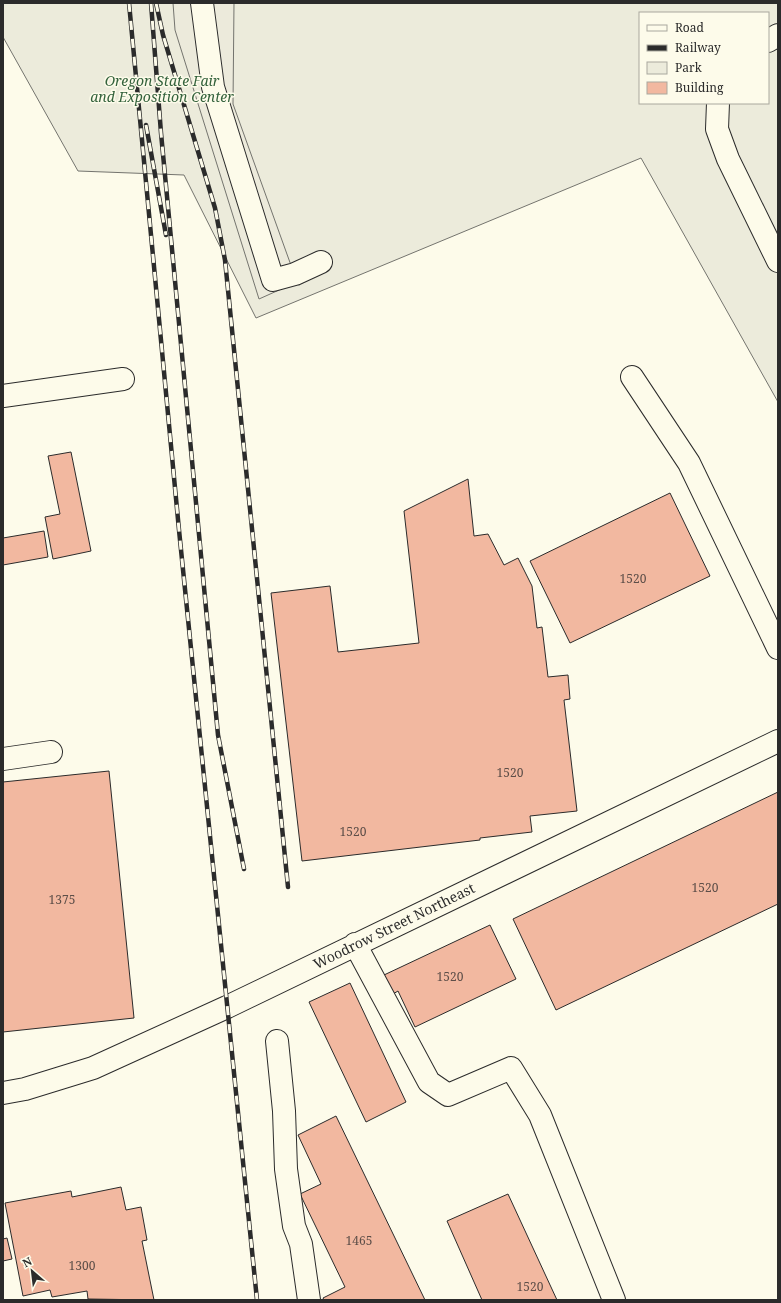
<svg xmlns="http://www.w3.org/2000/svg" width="781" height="1303" font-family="'Noto Serif',serif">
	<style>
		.green { fill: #ecebdb; stroke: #74746e; fill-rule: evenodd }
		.parking { fill: #eceadb; stroke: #74746e }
		.building { fill: #f2b8a0; stroke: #2b2b2b }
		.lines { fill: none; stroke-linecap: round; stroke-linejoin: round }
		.minor-casing { stroke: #2b2b2b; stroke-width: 24 }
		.minor { stroke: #fdfbea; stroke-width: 22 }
		.rail-casing { stroke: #2b2b2b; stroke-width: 4.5 }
		.rail { stroke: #fdfbea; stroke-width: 3; stroke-dasharray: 9; stroke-linecap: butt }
		.labels { text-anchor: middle; stroke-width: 3; stroke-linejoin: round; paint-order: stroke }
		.number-label { font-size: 12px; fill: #5d4e48 }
		.park-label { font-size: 14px; font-style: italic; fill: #34623c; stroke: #fdfbea }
		.street-label { font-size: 14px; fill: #2b2b2b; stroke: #fdfbea }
	</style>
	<rect width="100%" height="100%" fill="#fdfbea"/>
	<path class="green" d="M 3,3 L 778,3 L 778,402 L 641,158 L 256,318 L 184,175 L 78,171 L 3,37 ZM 640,13 L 768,13 L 768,103 L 640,103 Z"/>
	<path class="parking" d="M 173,3 L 234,3 L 233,104 L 297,282 L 259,299 L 175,30 Z"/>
	<path class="building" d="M 71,452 L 91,551 L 53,559 L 45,517 L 60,514 L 48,456 Z
		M 468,479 L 474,536 L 488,534 L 504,565 L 518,558 L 532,586 L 537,628 L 542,627 L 548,677 L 568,675 L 570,699 L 564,700 L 577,811 L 530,816 L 532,832 L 480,838 L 480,840 L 302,861 L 271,593 L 330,586 L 338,652 L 419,643 L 404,511 Z
		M 670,493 L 710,576 L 570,643 L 530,561 Z
		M 44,531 L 48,557 L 3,565 L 3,538 Z
		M 109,771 L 134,1018 L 3,1032 L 3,782 Z
		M 778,792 L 778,904 L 556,1010 L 513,919 Z
		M 490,925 L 516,979 L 415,1027 L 398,991 L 393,994 L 384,975 Z
		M 350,983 L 406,1102 L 366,1122 L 309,1002 Z
		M 336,1116 L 425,1300 L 324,1300 L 323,1298 L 345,1287 L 300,1194 L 321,1184 L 298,1135 Z
		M 121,1187 L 126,1210 L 141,1207 L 147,1240 L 142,1241 L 154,1300 L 88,1299 L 87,1291 L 52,1297 L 50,1290 L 23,1296 L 5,1203 L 71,1191 L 72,1197 Z
		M 508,1194 L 557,1300 L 482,1300 L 447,1221 Z
		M 7,1238 L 12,1259 L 3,1261 L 3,1239 Z"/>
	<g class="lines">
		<g class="minor-casing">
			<path id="minor" d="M 202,3 L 213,87 L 273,280 L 295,274 L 321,262
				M 768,41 L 778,35
				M 718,103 L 717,129 L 728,159 L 778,261
				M 632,377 L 689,463 L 778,648
				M 3,396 L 123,379
				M 3,759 L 51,752
				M 355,944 L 429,1082 L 448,1095 L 511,1068 L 540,1115 L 614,1300
				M 277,1041 L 284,1111 L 286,1169 L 294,1226 L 301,1244 L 309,1300
				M 3,1093 L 25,1089 L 93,1068 L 227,1007 L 778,741"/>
		</g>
		<use href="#minor" class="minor"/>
		<g class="rail-casing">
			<path id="rail" d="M 129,3 L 179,530 L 257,1300
				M 151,3 L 161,133 L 218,735 L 244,869
				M 156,3 L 163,35 L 215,208 L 225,260 L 288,887
				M 146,125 L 166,235"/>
		</g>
		<use href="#rail" class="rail"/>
	</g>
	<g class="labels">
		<g class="number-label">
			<text x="633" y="583">1520</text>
			<text x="510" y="777">1520</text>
			<text x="353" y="836">1520</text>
			<text x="705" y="892">1520</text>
			<text x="62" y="904">1375</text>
			<text x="450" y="981">1520</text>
			<text x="359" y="1245">1465</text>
			<text x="82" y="1270">1300</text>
			<text x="530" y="1291">1520</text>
		</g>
		<g class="park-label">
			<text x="162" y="86">Oregon State Fair<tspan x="162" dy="16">and Exposition Center</tspan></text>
		</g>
		<g class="street-label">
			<text transform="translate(394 926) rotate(-26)" y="5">Woodrow Street Northeast</text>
		</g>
	</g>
	<rect width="781" height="1303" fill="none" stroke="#2b2b2b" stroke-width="8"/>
	<rect x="639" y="12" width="130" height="92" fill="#fdfbea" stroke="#a9a89e"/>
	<rect x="647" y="25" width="20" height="6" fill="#fdfbea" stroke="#a9a89e"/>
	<text x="675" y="32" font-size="12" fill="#2b2b2b">Road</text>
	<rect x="647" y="45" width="20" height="6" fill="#2b2b2b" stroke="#a9a89e"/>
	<text x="675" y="52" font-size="12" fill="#2b2b2b">Railway</text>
	<rect x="647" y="62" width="20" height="12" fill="#ecebdb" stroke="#a9a89e"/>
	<text x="675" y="72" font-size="12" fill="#2b2b2b">Park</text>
	<rect x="647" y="82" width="20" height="12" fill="#f2b8a0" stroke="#a9a89e"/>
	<text x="675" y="92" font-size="12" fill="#2b2b2b">Building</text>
	<g transform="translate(32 1271) rotate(332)" stroke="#fdfbea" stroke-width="3" paint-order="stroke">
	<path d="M0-3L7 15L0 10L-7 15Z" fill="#2b2b2b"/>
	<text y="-6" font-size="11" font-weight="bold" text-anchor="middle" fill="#2b2b2b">N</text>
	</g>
</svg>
